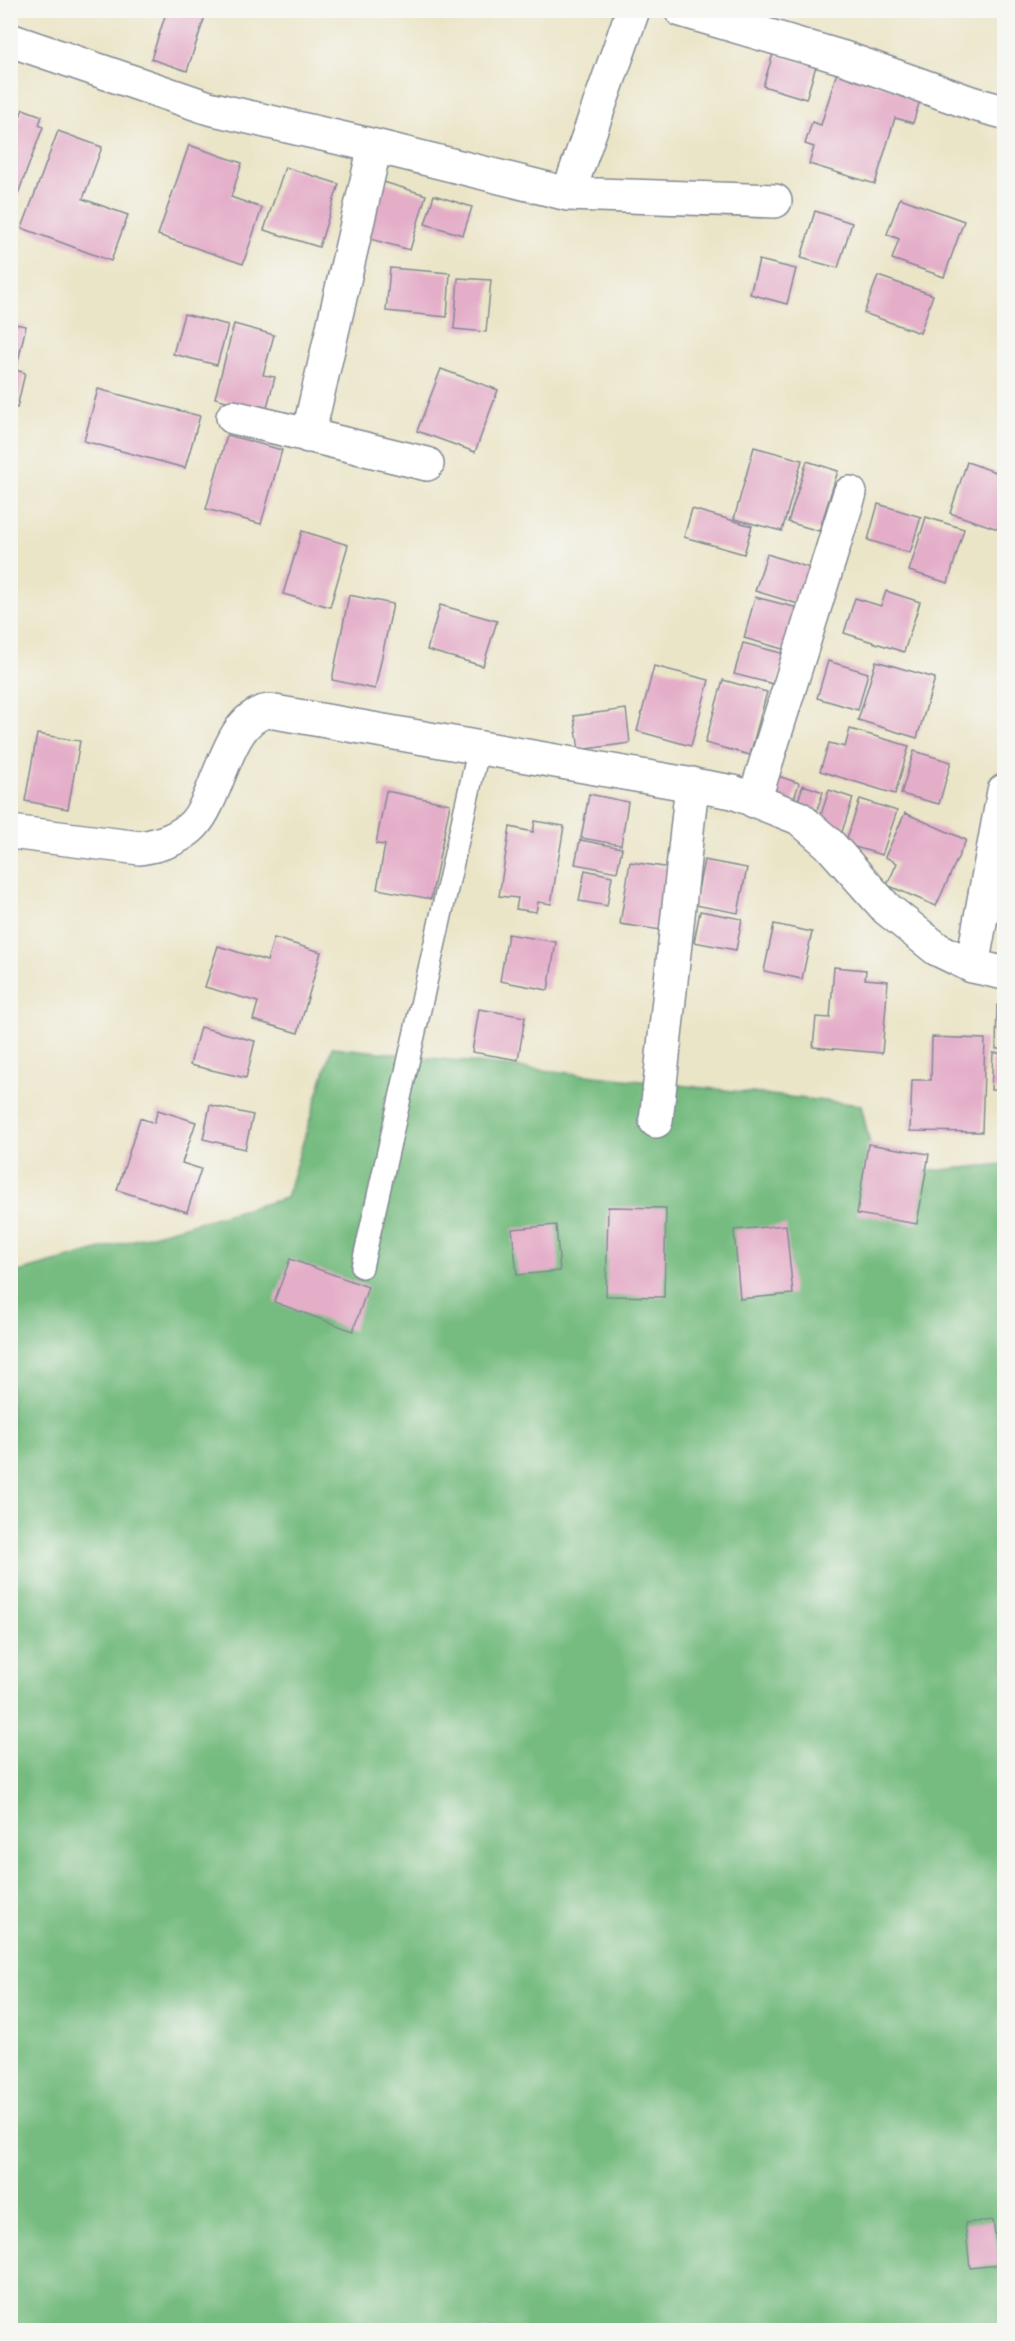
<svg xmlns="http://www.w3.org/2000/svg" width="1015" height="2341" font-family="Caveat,sans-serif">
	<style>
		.forest { fill: #76bc80; stroke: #48766f; stroke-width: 1.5 }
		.building { fill: #e4aec9 }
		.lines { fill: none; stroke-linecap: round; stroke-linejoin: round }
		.service-casing { stroke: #838a93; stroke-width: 24 }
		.minor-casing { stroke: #838a93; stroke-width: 36 }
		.service { stroke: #fff; stroke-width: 21 }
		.minor { stroke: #fff; stroke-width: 33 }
	</style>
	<rect width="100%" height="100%" fill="#f6f6f2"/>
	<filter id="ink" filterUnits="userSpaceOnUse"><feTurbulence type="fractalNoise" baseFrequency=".0167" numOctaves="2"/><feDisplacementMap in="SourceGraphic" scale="12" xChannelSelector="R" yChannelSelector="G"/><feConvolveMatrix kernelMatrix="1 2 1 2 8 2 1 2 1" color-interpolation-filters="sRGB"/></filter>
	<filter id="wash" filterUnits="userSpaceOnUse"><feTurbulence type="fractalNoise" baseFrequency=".008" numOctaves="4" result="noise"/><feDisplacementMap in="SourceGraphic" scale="24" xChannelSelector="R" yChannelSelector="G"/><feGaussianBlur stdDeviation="1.35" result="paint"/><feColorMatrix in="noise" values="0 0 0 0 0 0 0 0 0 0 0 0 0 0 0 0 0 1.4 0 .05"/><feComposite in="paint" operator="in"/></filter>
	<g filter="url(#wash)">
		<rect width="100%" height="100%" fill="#ebe5c8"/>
		<path class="forest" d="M 332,1047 L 861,1105 L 877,1176 L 1004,1164 L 1004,2330 L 11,2330 L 11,1274 L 286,1198 Z"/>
		<g id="blocks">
			<path class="building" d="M 167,10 L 207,10 L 187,71 L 151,59 Z
				M 773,54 L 816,66 L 806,99 L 763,86 Z
				M 837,72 L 921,97 L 913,123 L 895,118 L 875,184 L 809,164 L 814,147 L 805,144 L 812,122 L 821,125 Z
				M 23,109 L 42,116 L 39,125 L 43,127 L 12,210 L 10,209 L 10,116 L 19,119 Z
				M 58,131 L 102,147 L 83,199 L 128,215 L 111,261 L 22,228 Z
				M 189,145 L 242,163 L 231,197 L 262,208 L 243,264 L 158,235 Z
				M 285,167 L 339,184 L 319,247 L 264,230 Z
				M 377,180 L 426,195 L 410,250 L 360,236 Z
				M 434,195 L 472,207 L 463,235 L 425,224 Z
				M 900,198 L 964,221 L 944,277 L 892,259 L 899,239 L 887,234 Z
				M 815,211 L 852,223 L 838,268 L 801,258 Z
				M 759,260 L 796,269 L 787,304 L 750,294 Z
				M 390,268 L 450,273 L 447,317 L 386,311 Z
				M 878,276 L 933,295 L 920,333 L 864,313 Z
				M 458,278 L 491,280 L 486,332 L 454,329 Z
				M 184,314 L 228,325 L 217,365 L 173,354 Z
				M 10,323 L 26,326 L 16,370 L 25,373 L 17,408 L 10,406 Z
				M 234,324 L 274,335 L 263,375 L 275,377 L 266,411 L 215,398 Z
				M 441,369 L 498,390 L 475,452 L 417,431 Z
				M 98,389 L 200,416 L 185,468 L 84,441 Z
				M 227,435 L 282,450 L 261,524 L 206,509 Z
				M 754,447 L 802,460 L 782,531 L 734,519 Z
				M 807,461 L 838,471 L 819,531 L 788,522 Z
				M 967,462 L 1004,475 L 1004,531 L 950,513 Z
				M 878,504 L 921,517 L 910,553 L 868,540 Z
				M 692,509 L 752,526 L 744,554 L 684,537 Z
				M 926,517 L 964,529 L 948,583 L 909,571 Z
				M 302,531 L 348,545 L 330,607 L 283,594 Z
				M 767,554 L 816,570 L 805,606 L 755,591 Z
				M 886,591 L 920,602 L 904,652 L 844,633 L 855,598 L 881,606 Z
				M 349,595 L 393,604 L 375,689 L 332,680 Z
				M 755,597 L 802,609 L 790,651 L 744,638 Z
				M 440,605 L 497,621 L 483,666 L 427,650 Z
				M 743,643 L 785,654 L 777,685 L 734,674 Z
				M 828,661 L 868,673 L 858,710 L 817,698 Z
				M 876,661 L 935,678 L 917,738 L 858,720 Z
				M 654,666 L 709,680 L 691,746 L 637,731 Z
				M 723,680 L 767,692 L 750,755 L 705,743 Z
				M 626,709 L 630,743 L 579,750 L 574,716 Z
				M 850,729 L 909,746 L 895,794 L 820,771 L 829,743 L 845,747 Z
				M 37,734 L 80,741 L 68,809 L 25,801 Z
				M 914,751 L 951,762 L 939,804 L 901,794 Z
				M 778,776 L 799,783 L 792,805 L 771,798 Z
				M 803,785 L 823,792 L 817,810 L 797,804 Z
				M 829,790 L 853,798 L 841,835 L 817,827 Z
				M 386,791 L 450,804 L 431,899 L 377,889 L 385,845 L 376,844 Z
				M 589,794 L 628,802 L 621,845 L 581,838 Z
				M 860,799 L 897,811 L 882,855 L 845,844 Z
				M 905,813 L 966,840 L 936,906 L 887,885 L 897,863 L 885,857 Z
				M 535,821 L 564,826 L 551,904 L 538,902 L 536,912 L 516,909 L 518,898 L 499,896 L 510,827 L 533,832 Z
				M 580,840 L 622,848 L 617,872 L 575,864 Z
				M 704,860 L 747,868 L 738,913 L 695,905 Z
				M 630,862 L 671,868 L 661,930 L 620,924 Z
				M 585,870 L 612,876 L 607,906 L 579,901 Z
				M 700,911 L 742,919 L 736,950 L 694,942 Z
				M 774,924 L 812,932 L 802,979 L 764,971 Z
				M 508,934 L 556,942 L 548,990 L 500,981 Z
				M 274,938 L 321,952 L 298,1033 L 253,1020 L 258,1002 L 205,987 L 218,946 L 267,961 Z
				M 834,967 L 866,970 L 865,979 L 888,981 L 882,1053 L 813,1047 L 816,1017 L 830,1018 Z
				M 997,1005 L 1004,1005 L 1004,1049 L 996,1049 Z
				M 479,1009 L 525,1017 L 518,1060 L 472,1052 Z
				M 200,1027 L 255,1041 L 246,1078 L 190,1065 Z
				M 932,1037 L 985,1039 L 982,1132 L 910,1131 L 912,1080 L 931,1080 Z
				M 993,1053 L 1004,1053 L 1004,1090 L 991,1090 Z
				M 210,1105 L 253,1115 L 245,1149 L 203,1139 Z
				M 158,1110 L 196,1122 L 182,1163 L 201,1169 L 187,1212 L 117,1190 L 140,1118 L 154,1123 Z
				M 868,1144 L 929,1154 L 917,1224 L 857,1214 Z
				M 608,1207 L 666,1208 L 664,1297 L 606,1296 Z
				M 556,1225 L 560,1271 L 517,1275 L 512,1229 Z
				M 786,1225 L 793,1294 L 740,1299 L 734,1230 Z
				M 290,1259 L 368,1287 L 353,1331 L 274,1302 Z
				M 993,2220 L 999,2265 L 970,2268 L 965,2223 Z"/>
		</g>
	</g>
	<g filter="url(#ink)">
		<use href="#blocks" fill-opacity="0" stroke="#838a93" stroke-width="1.5"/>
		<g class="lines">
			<g class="service-casing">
				<path id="service" d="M 362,1267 L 479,747"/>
			</g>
			<g class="minor-casing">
				<path id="minor" d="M 681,10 L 844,58 L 974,104 L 1004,112
					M 10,40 L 209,108 L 375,146 L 568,194 L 633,10
					M 568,194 L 775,201
					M 233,417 L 427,464
					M 308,436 L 375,146
					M 754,801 L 850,493
					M 10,832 L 140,848 C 160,845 180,839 194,824 C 220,795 227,716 269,711 L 733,792 L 799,818 L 829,844 L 887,909 L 937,949 L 972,966 L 1004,973
					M 972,966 L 1004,791
					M 656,1121 L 692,784"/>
			</g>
			<use href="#service" class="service"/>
			<use href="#minor" class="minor"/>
		</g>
	</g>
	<rect width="1015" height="2341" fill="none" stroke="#f6f6f2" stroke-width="36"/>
</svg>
